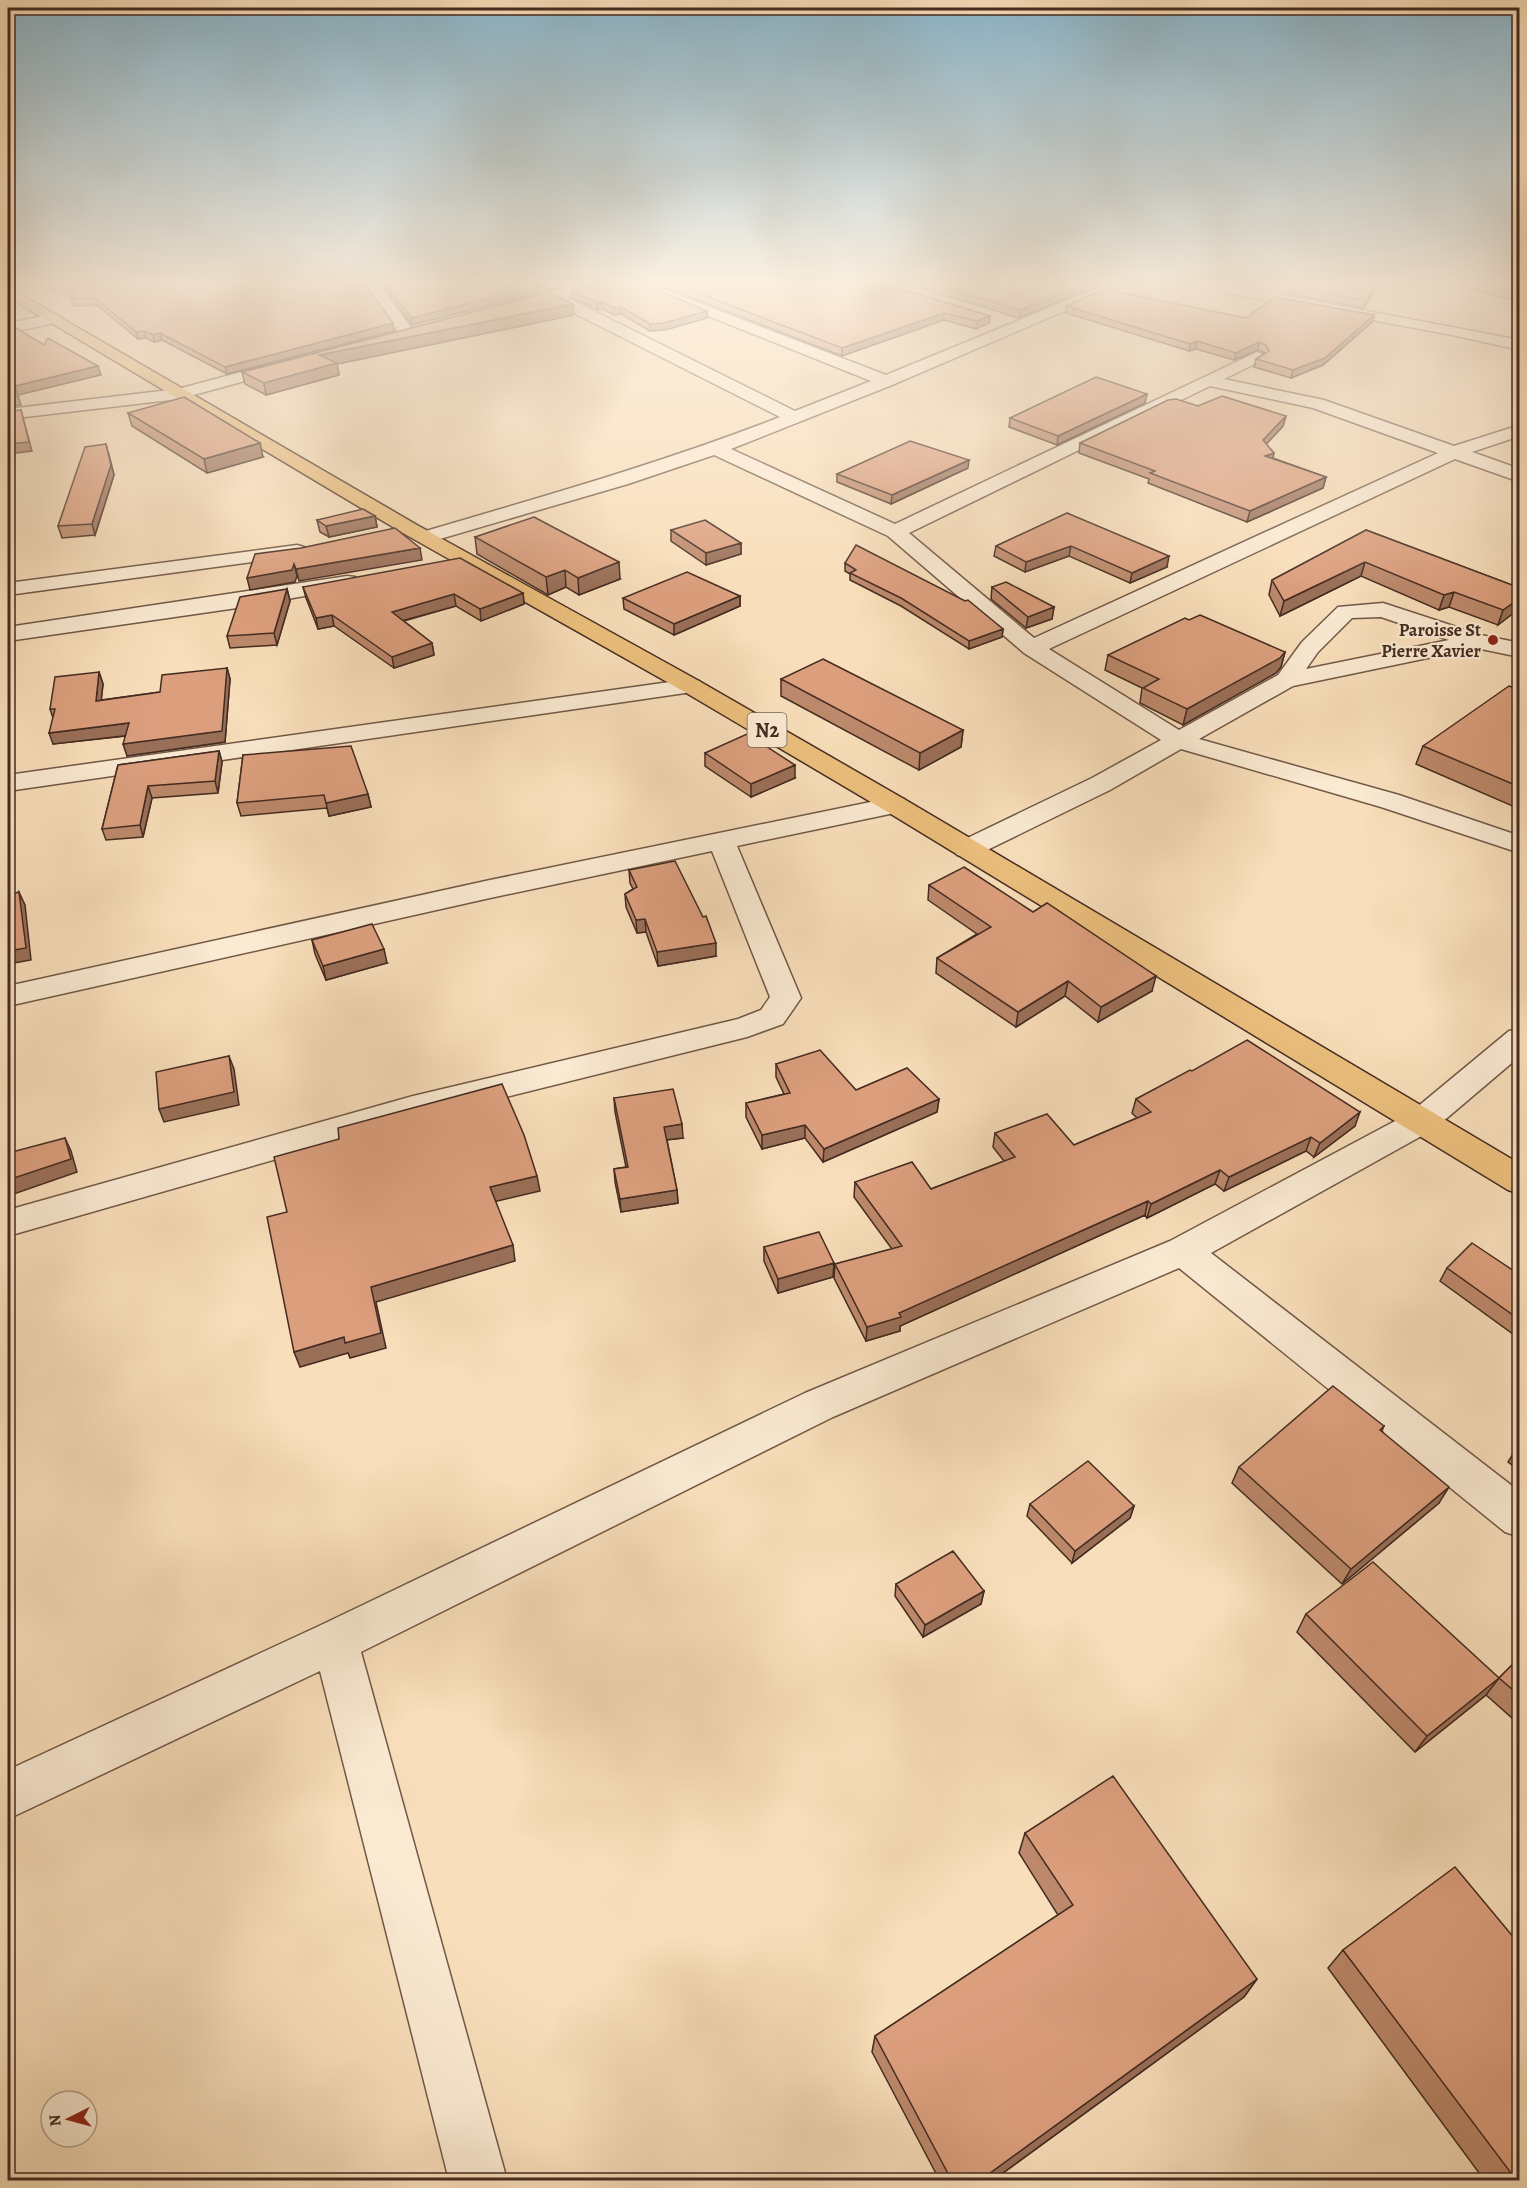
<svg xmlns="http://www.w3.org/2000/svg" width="1527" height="2188" font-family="Alegreya,serif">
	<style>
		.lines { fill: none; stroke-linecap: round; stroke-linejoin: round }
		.minor-casing { stroke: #715847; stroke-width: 3 }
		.trunk-casing { stroke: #442b21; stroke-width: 3 }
		.minor { fill: #faead2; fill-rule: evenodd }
		.trunk { fill: #ecbf7d; fill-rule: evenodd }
		.wall { fill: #bd896c; stroke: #442b21; stroke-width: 1.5 }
		.shaded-wall { fill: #9a6f58; stroke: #442b21; stroke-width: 1.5 }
		.building { fill: #dc9f7e; stroke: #442b21; stroke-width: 1.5 }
		.poi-dot { fill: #8f2418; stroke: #faead2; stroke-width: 2 }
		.labels { text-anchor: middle; stroke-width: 4.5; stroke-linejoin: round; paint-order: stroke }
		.far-poi-label { font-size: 18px; font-weight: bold; fill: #442b21; stroke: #faead2; text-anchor: end }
		.shield { fill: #faead2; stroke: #7b6456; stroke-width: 1.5 }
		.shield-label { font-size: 20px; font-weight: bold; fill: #442b21 }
	</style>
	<rect width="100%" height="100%" fill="#f8deba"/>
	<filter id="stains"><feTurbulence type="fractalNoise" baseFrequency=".00333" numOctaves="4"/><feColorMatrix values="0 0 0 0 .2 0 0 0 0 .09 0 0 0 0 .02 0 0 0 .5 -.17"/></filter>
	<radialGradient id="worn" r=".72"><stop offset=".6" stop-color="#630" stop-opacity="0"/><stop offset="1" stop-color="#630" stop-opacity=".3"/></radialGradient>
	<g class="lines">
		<g class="minor-casing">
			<path id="minor" d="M 363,282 L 378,282 L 415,333 L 413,336 L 401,336 Z
				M 588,282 L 613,282 L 611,285 L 566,297 L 795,411 L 871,381 L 623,282 L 644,282 L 886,375 L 1112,282 L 1132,282 L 892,385 L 731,449 L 895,524 L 1257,352 L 1263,354 L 1265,357 L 1263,360 L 1224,379 L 1324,400 L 1454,446 L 1520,425 L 1520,436 L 1472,452 L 1520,469 L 1520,482 L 1455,459 L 1049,649 L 1179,730 L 1278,675 L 1302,642 L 1338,607 L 1383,603 L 1481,635 L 1520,643 L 1520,657 L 1476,648 L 1293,686 L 1199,739 L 1399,795 L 1520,836 L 1520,853 L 1381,807 L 1181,749 L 1110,790 L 977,855 L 967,857 L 957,855 L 953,849 L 957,843 L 1092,778 L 1161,740 L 1024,653 L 888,536 L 714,455 L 628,484 L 433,541 L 419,541 L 416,537 L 419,533 C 541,497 662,463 780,417 L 550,301 L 513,311 L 505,306 L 508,303 L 539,295 L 539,289 L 554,291 ZM 1210,386 L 1313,408 L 1438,453 L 1034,638 L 909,533 ZM 1381,617 L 1449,640 L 1306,669 L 1318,652 L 1352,618 Z
				M 1181,282 L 1214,282 L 1520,340 L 1520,350 L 1447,334 L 1188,286 Z
				M 54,314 L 59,316 L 62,319 L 59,322 L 8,333 L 8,323 Z
				M 286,360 L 294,365 L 292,368 L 179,399 L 8,419 L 8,409 L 178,389 Z
				M 297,545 L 304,547 L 307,551 L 304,555 L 8,595 L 8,583 Z
				M 347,576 L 355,577 L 358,582 L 355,587 L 237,608 L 8,641 L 8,627 Z
				M 691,679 L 699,681 L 703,686 L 699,691 L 8,791 L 8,775 Z
				M 895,797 L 904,799 L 908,805 L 904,811 L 737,846 L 801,998 L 783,1024 L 747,1037 L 413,1120 L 8,1236 L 8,1210 L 413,1096 L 738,1019 L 761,1010 L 770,997 L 712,851 L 490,898 L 8,1006 L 8,986 L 490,880 Z
				M 1520,1029 L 1520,1056 L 1434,1129 L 1211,1253 L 1520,1492 L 1520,1537 L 1505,1532 L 1179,1268 L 833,1417 L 361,1652 L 507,2180 L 449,2180 L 320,1671 L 8,1819 L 8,1770 L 319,1626 L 805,1393 L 1170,1241 L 1410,1113 L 1509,1031 Z"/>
		</g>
		<g class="trunk-casing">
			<path id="trunk" d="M 8,287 L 417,525 L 699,681 L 904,799 L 1520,1164 L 1520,1194 L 1508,1190 L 886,811 L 683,691 L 403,533 L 8,297 Z"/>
		</g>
		<use href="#minor" class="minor"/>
		<use href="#trunk" class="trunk"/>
	</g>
	<path class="wall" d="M 33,282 L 364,282 L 394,331 L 227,374 L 162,340 L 154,342 L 146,338 L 138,339 L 97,305 L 73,306 L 71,299 L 72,297 L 40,287 Z
		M 381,282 L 578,282 L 554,289 L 539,287 L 535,294 L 412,325 Z
		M 651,282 L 878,282 L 990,316 L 989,323 L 976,329 L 944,320 L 842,356 Z
		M 901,282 L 1105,282 L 1019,318 Z
		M 1381,282 L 1364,308 L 1289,294 L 1290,287 Z
		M 1446,282 L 1520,282 L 1520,302 Z
		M 572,291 L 707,311 L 707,318 L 665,330 L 650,331 L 621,314 L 614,315 L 603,309 L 598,310 L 572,298 Z
		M 1066,306 L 1246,318 L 1374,315 L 1372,322 L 1323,365 L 1291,378 L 1254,367 L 1256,359 L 1265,353 L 1258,350 L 1234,360 L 1196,349 L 1189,351 L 1066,313 Z
		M 574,315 L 337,364 L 339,375 L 266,395 L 245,384 L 242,372 Z
		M 1145,403 L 1057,445 L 1009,427 L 1010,418 Z
		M 1198,406 L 1286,416 L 1283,426 L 1266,444 L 1273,458 L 1326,477 L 1323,488 L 1247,522 L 1148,483 L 1149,479 L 1079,453 L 1080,443 Z
		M 128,413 L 263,457 L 207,473 L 132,426 Z
		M 109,455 L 114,475 L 95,535 L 62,538 L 58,526 Z
		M 968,468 L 891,504 L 837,482 L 837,474 Z
		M 1067,513 L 1167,567 L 1130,583 L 1069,556 L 1025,572 L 994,556 L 996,546 Z
		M 375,516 L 377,527 L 329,537 L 320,532 L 317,520 Z
		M 671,530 L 741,543 L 741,554 L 706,565 L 671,541 Z
		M 1366,530 L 1520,588 L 1520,608 L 1498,625 L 1449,607 L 1439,610 L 1361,576 L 1280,616 L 1269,595 L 1272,580 Z
		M 475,537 L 620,579 L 579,595 L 566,587 L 548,595 L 477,554 Z
		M 845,563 L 965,601 L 1003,629 L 1002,637 L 969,649 L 901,606 L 850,580 L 850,574 L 845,571 Z
		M 303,587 L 523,593 L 524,604 L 481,621 L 456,606 L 404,621 L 432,643 L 434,655 L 394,668 L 334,626 L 318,629 L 306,598 Z
		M 992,587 L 1054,607 L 1052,619 L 1026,628 L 991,599 Z
		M 287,589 L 290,601 L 277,645 L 230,648 L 227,636 Z
		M 740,596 L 740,606 L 674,635 L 624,609 L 623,598 Z
		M 1285,652 L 1281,667 L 1276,673 L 1183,725 L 1140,703 L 1142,688 L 1105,670 L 1108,655 Z
		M 227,668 L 230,679 L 225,742 L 127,756 L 126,736 L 53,744 L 53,718 L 50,709 L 99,672 L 103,684 L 101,700 L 160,692 Z
		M 781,679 L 963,730 L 961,747 L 919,770 L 781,696 Z
		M 1520,690 L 1520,806 L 1517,808 L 1416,764 L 1423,746 Z
		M 219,751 L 222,762 L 218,793 L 152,798 L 143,837 L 106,840 L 102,829 L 118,765 Z
		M 705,753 L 795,778 L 751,797 L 705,766 Z
		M 243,755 L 368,794 L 371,807 L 329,816 L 327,808 L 241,816 L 237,803 Z
		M 629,870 L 716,956 L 658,966 L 646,932 L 637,933 L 626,907 L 625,894 L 633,889 L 630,883 Z
		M 929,885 L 1152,991 L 1098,1022 L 1065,996 L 1016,1027 L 936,973 L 937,958 L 977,934 L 928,900 Z
		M 312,940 L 387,963 L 326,980 L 315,954 Z
		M 776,1064 L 856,1090 L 939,1099 L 937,1112 L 823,1162 L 805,1138 L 762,1149 L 746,1117 L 746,1103 L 784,1094 L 776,1077 Z
		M 1192,1071 L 1355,1126 L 1314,1157 L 1306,1151 L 1224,1191 L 1215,1184 L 1147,1218 L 1145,1215 L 900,1326 L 900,1331 L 866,1341 L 834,1278 L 835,1264 L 892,1249 L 854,1197 L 855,1182 L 931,1189 L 1004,1161 L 993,1147 L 995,1133 L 1074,1145 L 1137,1118 L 1132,1113 L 1136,1099 Z
		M 614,1098 L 683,1138 L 667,1140 L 677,1190 L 678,1203 L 621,1212 L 615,1182 L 614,1169 L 626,1167 L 615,1112 Z
		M 764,1247 L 834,1263 L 833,1277 L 778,1293 L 764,1261 Z
		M 1447,1268 L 1520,1275 L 1520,1330 L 1513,1334 L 1440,1281 Z
		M 1384,1426 L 1382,1431 L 1439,1503 L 1342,1584 L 1232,1483 L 1239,1467 Z
		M 1520,1445 L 1520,1471 L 1508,1462 L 1516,1449 Z
		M 1030,1504 L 1134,1506 L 1130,1518 L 1072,1563 L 1027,1516 Z
		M 896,1584 L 984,1591 L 981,1604 L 923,1637 L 895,1596 Z
		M 1306,1614 L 1499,1678 L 1520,1657 L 1520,1725 L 1486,1695 L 1415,1752 L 1297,1632 Z
		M 1025,1833 L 1257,1979 L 1244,1997 L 992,2181 L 940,2181 L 872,2052 L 875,2036 L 1058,1915 L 1019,1853 Z
		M 1343,1950 L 1520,2181 L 1485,2181 L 1328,1968 Z"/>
	<path class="shaded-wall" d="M 537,282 L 539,282 L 539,287 L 535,294 L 412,325 L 411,318 Z
		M 553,282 L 578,282 L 554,289 Z
		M 1089,282 L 1105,282 L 1019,318 L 1020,310 Z
		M 1378,282 L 1381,282 L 1364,308 L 1366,301 Z
		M 602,302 L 603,309 L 598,310 L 597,303 Z
		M 573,304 L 574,315 L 337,364 L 339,375 L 266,395 L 264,383 L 319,355 Z
		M 621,307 L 621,314 L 614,315 L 614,308 Z
		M 707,311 L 707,318 L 665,330 L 650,331 L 650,324 Z
		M 944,313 L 944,320 L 842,356 L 842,348 Z
		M 1374,315 L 1372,322 L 1323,365 L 1291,378 L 1293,370 Z
		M 990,316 L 989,323 L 976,329 L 977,321 Z
		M 393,323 L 394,331 L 227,374 L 225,367 Z
		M 144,331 L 146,338 L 138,339 L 136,332 Z
		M 160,333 L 162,340 L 154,342 L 153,335 Z
		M 1197,341 L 1196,349 L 1189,351 L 1190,344 Z
		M 1259,342 L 1258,350 L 1234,360 L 1236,353 Z
		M 98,366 L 101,375 L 18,395 L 21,405 L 8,407 L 8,398 L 15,386 Z
		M 1147,394 L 1145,403 L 1057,445 L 1058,436 Z
		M 21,410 L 32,451 L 8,454 L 8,444 Z
		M 1286,416 L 1283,426 L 1261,450 L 1263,440 Z
		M 260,443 L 263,457 L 207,473 L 204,459 Z
		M 106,444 L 114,475 L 95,535 L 92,524 Z
		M 1274,453 L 1272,463 L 1265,456 Z
		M 969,460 L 968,468 L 891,504 L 892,495 Z
		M 1326,477 L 1323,488 L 1247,522 L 1250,511 Z
		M 375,516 L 377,527 L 329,537 L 326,526 Z
		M 741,543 L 741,554 L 706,565 L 706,553 Z
		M 1071,546 L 1069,556 L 1025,572 L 1026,562 Z
		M 420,548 L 422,560 L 299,581 L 296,569 Z
		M 1169,556 L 1167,567 L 1130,583 L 1132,573 Z
		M 619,562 L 620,579 L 579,595 L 578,578 Z
		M 1365,562 L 1361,576 L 1280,616 L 1284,601 Z
		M 294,564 L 297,576 L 295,582 L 250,590 L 247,578 Z
		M 565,570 L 566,587 L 548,595 L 546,577 Z
		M 287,589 L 290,601 L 277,645 L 274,633 Z
		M 1454,592 L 1449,607 L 1439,610 L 1444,595 Z
		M 523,593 L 524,604 L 481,621 L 480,609 Z
		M 454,594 L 456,606 L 394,623 L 392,612 Z
		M 740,596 L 740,606 L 674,635 L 674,624 Z
		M 1520,598 L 1520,608 L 1498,625 L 1503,610 Z
		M 1054,607 L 1052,619 L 1026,628 L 1028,617 Z
		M 332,615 L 334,626 L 318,629 L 316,618 Z
		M 1003,629 L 1002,637 L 969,649 L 969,641 Z
		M 432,643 L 434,655 L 394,668 L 392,657 Z
		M 1285,652 L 1281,667 L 1276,673 L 1183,725 L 1187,709 Z
		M 227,668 L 230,679 L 225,742 L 127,756 L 123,744 Z
		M 99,672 L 103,684 L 100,713 L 96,701 Z
		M 129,723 L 132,735 L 53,744 L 49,733 Z
		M 963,730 L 961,747 L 919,770 L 920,753 Z
		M 219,751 L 222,762 L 218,793 L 215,781 Z
		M 795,765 L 795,778 L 751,797 L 751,784 Z
		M 148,786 L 152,798 L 143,837 L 140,825 Z
		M 368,794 L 371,807 L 329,816 L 326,803 Z
		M 19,892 L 25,905 L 31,960 L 8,964 L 8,951 Z
		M 645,919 L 646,932 L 637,933 L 636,920 Z
		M 716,943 L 716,956 L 658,966 L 657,952 Z
		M 384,949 L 387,963 L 326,980 L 323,966 Z
		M 1156,976 L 1152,991 L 1098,1022 L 1101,1007 Z
		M 1068,981 L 1065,996 L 1016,1027 L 1018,1012 Z
		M 229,1056 L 234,1069 L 239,1105 L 164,1122 L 159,1109 Z
		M 939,1099 L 937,1112 L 823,1162 L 824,1149 Z
		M 1360,1112 L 1355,1126 L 1314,1157 L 1320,1143 Z
		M 8,1123 L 12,1133 L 14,1166 L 8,1153 Z
		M 682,1124 L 683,1138 L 665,1140 L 664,1127 Z
		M 805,1125 L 805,1138 L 762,1149 L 762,1135 Z
		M 1311,1137 L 1306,1151 L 1224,1191 L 1229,1177 Z
		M 65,1138 L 71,1151 L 77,1172 L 8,1196 L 8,1180 Z
		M 1220,1170 L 1215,1184 L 1147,1218 L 1151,1204 Z
		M 537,1176 L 540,1191 L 493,1202 L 490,1187 Z
		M 677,1190 L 678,1203 L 621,1212 L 620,1199 Z
		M 1148,1201 L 1145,1215 L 900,1326 L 900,1331 L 866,1341 L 867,1327 Z
		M 513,1245 L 515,1261 L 376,1302 L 386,1348 L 350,1358 L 348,1353 L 300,1367 L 294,1352 L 344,1337 L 371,1287 Z
		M 834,1263 L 833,1277 L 778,1293 L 778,1279 Z
		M 1520,1323 L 1520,1330 L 1513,1334 Z
		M 1449,1487 L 1439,1503 L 1342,1584 L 1351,1569 Z
		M 1134,1506 L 1130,1518 L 1072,1563 L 1075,1551 Z
		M 984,1591 L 981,1604 L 923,1637 L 925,1625 Z
		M 1499,1678 L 1486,1695 L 1415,1752 L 1427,1736 Z
		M 1257,1979 L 1244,1997 L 992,2181 L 979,2181 Z"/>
	<path class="building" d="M 45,282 L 364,282 L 393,323 L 225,367 L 160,333 L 153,335 L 144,331 L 136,332 L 95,298 L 71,299 L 75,291 Z
		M 385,282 L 537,282 L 535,287 L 411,318 Z
		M 603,282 L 639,282 L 707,311 L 664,323 L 650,324 L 621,307 L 614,308 L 602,302 L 597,303 L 572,291 Z
		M 669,282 L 878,282 L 990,316 L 977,321 L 944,313 L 842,348 Z
		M 925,282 L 1089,282 L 1020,310 Z
		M 1298,282 L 1378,282 L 1366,301 L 1290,287 Z
		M 1475,282 L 1520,282 L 1520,294 Z
		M 1105,289 L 1246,318 L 1275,297 L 1374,315 L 1325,358 L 1293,370 L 1256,359 L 1269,351 L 1266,345 L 1259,342 L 1236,353 L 1197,341 L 1190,344 L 1066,306 Z
		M 550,292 L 573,304 L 319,355 L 337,363 L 264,383 L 242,372 Z
		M 11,325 L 44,345 L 48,338 L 98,366 L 15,386 L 18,396 L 8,398 L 8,326 Z
		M 1096,377 L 1147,394 L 1058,436 L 1010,418 Z
		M 1222,396 L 1286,416 L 1263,440 L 1274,453 L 1265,456 L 1326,477 L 1250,511 L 1150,473 L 1155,471 L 1080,443 L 1168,400 L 1176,399 L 1198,406 Z
		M 184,397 L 260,443 L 204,459 L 128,413 Z
		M 21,410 L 29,442 L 8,444 L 8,411 Z
		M 910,441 L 969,460 L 892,495 L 837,474 Z
		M 106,444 L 111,465 L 92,524 L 58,526 L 85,447 Z
		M 363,509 L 375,516 L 326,526 L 317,520 Z
		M 1067,513 L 1169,556 L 1132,573 L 1071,546 L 1026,562 L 996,546 Z
		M 534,517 L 619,562 L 578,578 L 565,570 L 546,577 L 475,537 Z
		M 705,520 L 741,543 L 706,553 L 671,530 Z
		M 395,528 L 420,548 L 296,569 L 294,564 L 292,570 L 247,578 L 255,554 L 301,548 Z
		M 1366,530 L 1520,588 L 1520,598 L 1503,610 L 1454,592 L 1444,595 L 1365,562 L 1284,601 L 1272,580 Z
		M 856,545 L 965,601 L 968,600 L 1003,629 L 969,641 L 901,598 L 850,573 L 856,570 L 845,563 Z
		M 460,558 L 523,593 L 480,609 L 454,594 L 392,612 L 432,643 L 392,657 L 332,615 L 316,618 L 303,587 Z
		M 687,572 L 740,596 L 674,624 L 623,598 Z
		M 1006,582 L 1054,607 L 1028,617 L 992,587 Z
		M 287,589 L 274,633 L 227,636 L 240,597 Z
		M 1200,615 L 1285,652 L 1280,658 L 1187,709 L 1143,688 L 1159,679 L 1108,655 L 1185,618 L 1189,620 Z
		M 823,659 L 963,730 L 920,753 L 781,679 Z
		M 227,668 L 222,731 L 123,744 L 129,723 L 49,733 L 55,709 L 50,709 L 55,677 L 99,672 L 96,701 L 160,692 L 162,675 Z
		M 1509,686 L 1520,690 L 1520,787 L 1423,746 Z
		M 747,734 L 795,765 L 751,784 L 705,753 Z
		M 351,746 L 368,794 L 326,803 L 324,795 L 237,803 L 243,755 Z
		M 219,751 L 215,781 L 148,786 L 140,825 L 102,829 L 118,765 Z
		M 675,861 L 703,917 L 706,916 L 716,943 L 657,952 L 645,919 L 636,920 L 625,894 L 637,887 L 629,870 Z
		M 964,867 L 1033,912 L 1047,903 L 1156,976 L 1101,1007 L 1068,981 L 1018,1012 L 937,958 L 991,927 L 929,885 Z
		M 19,892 L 26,948 L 8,951 L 8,895 Z
		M 372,924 L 384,949 L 323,966 L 312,940 Z
		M 1247,1040 L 1360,1112 L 1320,1143 L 1311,1137 L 1229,1177 L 1220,1170 L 1151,1204 L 1148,1201 L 899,1313 L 901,1317 L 867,1327 L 835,1264 L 902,1246 L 855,1182 L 912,1162 L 931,1189 L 1015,1157 L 995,1133 L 1047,1114 L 1074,1145 L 1151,1112 L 1136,1099 L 1190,1070 L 1192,1071 Z
		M 820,1050 L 856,1090 L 907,1068 L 939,1099 L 824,1149 L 805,1125 L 762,1135 L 746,1103 L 790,1093 L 776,1064 Z
		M 229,1056 L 234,1092 L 159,1109 L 156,1072 Z
		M 502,1084 L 524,1135 L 537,1176 L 490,1187 L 513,1245 L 371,1287 L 381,1333 L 345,1343 L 344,1337 L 294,1352 L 267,1217 L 287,1212 L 274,1157 L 339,1139 L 338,1128 Z
		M 673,1089 L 682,1124 L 664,1127 L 677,1190 L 620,1199 L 614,1169 L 628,1167 L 614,1098 Z
		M 65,1138 L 71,1159 L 8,1180 L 8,1153 Z
		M 819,1232 L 834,1263 L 778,1279 L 764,1247 Z
		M 1472,1243 L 1520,1275 L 1520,1320 L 1447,1268 Z
		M 1333,1386 L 1384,1426 L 1380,1430 L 1449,1487 L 1351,1569 L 1239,1467 Z
		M 1520,1445 L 1520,1452 L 1516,1449 Z
		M 1088,1461 L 1134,1506 L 1075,1551 L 1030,1504 Z
		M 953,1551 L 984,1591 L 925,1625 L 896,1584 Z
		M 1373,1562 L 1499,1678 L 1427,1736 L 1306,1614 Z
		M 1520,1657 L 1520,1696 L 1499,1678 Z
		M 1113,1776 L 1257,1979 L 979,2181 L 952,2181 L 875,2036 L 1073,1905 L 1025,1833 Z
		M 1455,1867 L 1520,1945 L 1520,2181 L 1517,2181 L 1343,1950 Z"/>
	<linearGradient id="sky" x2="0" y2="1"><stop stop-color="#8bb8cf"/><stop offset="0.48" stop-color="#fcf0e0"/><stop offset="1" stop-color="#fcf0e0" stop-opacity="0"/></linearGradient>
	<rect width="1527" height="589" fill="url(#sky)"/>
	<circle class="poi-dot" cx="1493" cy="640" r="6"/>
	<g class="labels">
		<g class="far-poi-label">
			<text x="1481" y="636">Paroisse St<tspan x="1481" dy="21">Pierre Xavier</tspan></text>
		</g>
		<rect class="shield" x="747.5" y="713" width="39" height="34" rx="4.5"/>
		<g class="shield-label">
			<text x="767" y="737">N2</text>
		</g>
	</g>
	<rect width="1527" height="2188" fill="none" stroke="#f8deba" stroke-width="30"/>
	<rect x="9" y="9" width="1509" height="2170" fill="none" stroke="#442b21" stroke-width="3"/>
	<rect x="15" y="15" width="1497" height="2158" fill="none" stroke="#442b21" stroke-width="1.5"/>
	<g transform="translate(69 2119) rotate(264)"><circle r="28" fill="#faead2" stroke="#b19e8b" stroke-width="1.5"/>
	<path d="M0-4.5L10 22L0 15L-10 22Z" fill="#8f2418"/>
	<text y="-9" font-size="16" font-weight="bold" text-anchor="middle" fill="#442b21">N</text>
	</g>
	<rect width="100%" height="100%" filter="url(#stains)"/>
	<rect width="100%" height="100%" fill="url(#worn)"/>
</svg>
